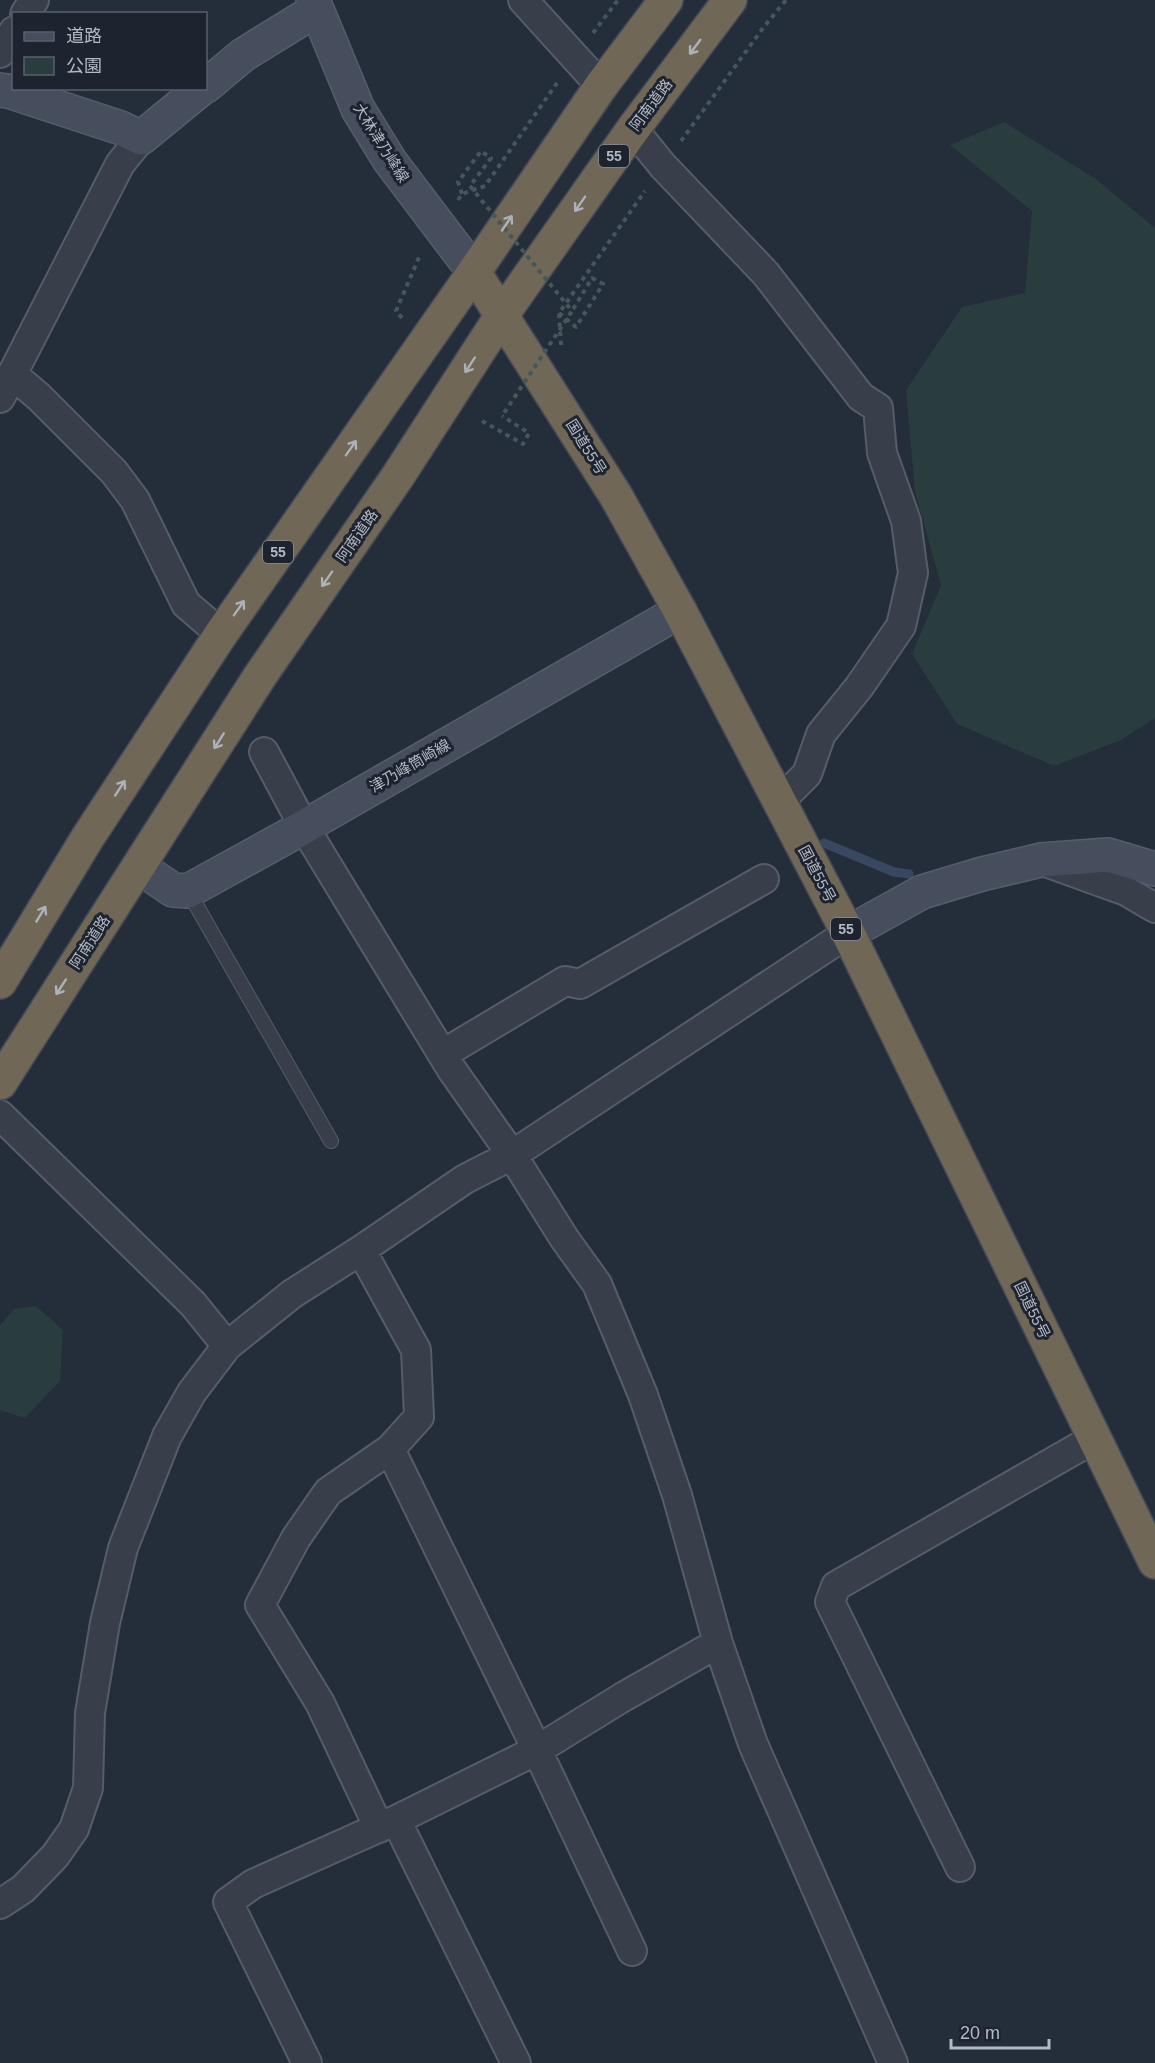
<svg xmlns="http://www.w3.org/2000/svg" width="1155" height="2063" font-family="Helvetica,'Noto Sans JP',sans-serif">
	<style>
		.green { fill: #293c3e }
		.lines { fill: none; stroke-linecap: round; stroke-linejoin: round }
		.stream { stroke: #394861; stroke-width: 9 }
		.lane-casing { stroke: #565d69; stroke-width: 16 }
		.street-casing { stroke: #565d69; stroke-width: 32 }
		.secondary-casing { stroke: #565d69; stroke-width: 36 }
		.highway-casing { stroke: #434a56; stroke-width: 36 }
		.path { stroke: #46575b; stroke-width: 4; stroke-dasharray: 4.5 4.5; stroke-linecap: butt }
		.lane { stroke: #383f4b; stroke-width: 14 }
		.street { stroke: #383f4b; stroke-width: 28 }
		.secondary { stroke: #464e5e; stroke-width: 33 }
		.highway { stroke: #706756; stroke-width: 33 }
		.path-bridge { stroke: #46575b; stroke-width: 4; stroke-dasharray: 4.5 4.5; stroke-linecap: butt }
		.oneway { stroke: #acb2bb }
		.labels { text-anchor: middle; stroke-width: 6; stroke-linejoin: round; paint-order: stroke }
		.shield { fill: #1d2430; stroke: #868d99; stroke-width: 1.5 }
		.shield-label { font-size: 14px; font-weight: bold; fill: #b3bac6 }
		.street-label { font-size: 15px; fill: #b3bac6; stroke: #1d2430 }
	</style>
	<rect width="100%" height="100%" fill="#242d3a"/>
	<path class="green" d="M 1004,122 L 1096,179 L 1155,228 L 1155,718 L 1121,740 L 1054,766 L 957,724 L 912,654 L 941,585 L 915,492 L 906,390 L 962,307 L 1025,293 L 1032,211 L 950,145 Z
		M 36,1306 L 63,1330 L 60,1381 L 25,1418 L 0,1410 L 0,1325 L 14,1309 Z"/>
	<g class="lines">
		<path class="stream" d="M 824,843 L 894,872 L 909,874"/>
		<g class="lane-casing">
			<path id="lane" d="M 188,891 L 331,1141"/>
		</g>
		<g class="street-casing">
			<path id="street" d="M 523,0 L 601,86
				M 25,14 L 34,0
				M 0,53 L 14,31
				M 633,129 L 663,166 L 766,274 L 861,397 L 878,408 L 882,453 L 906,521 L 913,573 L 901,626 L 859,687 L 821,734 L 807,774 L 779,802
				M 12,374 L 39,397 L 114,472 L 135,500 L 186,604 L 221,634
				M 0,398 L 120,164 L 141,138
				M 264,752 L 304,827 L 452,1070 L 512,1155 L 564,1238 L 597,1284 L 643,1395 L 677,1495 L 718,1643 L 753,1744 L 893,2063
				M 1043,861 L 1126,891 L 1155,908
				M 443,1054 L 565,981 L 580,984 L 764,879
				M 0,1115 L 193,1304 L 227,1346
				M 361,1250 L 416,1350 L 419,1417 L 390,1449
				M 396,1820 L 516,2063
				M 379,1828 L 320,1703 L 260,1605 L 296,1538 L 328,1492 L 390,1449 L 537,1750 L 632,1951
				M 960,1867 L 830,1602 L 836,1586 L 1095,1438
				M 0,1904 L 23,1889 L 55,1856 L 74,1829 L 88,1788 L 90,1713 L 105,1623 L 123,1548 L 167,1436 L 192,1392 L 227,1346 L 292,1294 L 361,1250 L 465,1179 L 512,1155 L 848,933
				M 307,2063 L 228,1902 L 253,1884 L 396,1820 L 537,1750 L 623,1697 L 718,1643"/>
		</g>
		<g class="secondary-casing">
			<path id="secondary" d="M 313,0 L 358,109 L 390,161 L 474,272
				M 206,86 L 243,55 L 316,10
				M 0,90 L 8,91 L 121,128 L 141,138 L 202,88
				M 139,867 L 173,890 L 188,891 L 304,827 L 680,611
				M 848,933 L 922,892 L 982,874 L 1041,860 L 1108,855 L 1155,869"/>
		</g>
		<g class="highway-casing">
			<path id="highway" d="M 474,272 L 616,496 L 680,611 L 848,933 L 1155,1562
				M 0,982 L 88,837 L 221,634 L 474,272 L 601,86 L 666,0
				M 0,1083 L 260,676 L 398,476 L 502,315 L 633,129 L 730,0"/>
		</g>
		<path class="path" d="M 593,33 L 618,0
			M 681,141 L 763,28 L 786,0
			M 462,194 L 458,182 L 481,151 L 491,158 L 470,186
			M 458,200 L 462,194 L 485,186 L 557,83
			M 559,313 L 576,327 L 603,284 L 592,278 L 572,311
			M 402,318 L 396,311 L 420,255
			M 561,345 L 559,313 L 645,191
			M 482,421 L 523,444 L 529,433 L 502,416"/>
		<use href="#lane" class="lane"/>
		<use href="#street" class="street"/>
		<use href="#secondary" class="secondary"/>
		<use href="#highway" class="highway"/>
		<path class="path-bridge" d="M 470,186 L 572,311 L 502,416"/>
	</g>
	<defs><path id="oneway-shaft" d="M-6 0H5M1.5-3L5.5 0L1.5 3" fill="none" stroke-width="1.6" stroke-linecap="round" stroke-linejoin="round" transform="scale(1.5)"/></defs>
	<g class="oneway">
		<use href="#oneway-shaft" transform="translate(695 47) rotate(127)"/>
		<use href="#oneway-shaft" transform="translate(580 204) rotate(125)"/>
		<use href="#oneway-shaft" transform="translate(507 223) rotate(-56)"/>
		<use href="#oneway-shaft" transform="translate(470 365) rotate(123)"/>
		<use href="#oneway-shaft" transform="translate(351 448) rotate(-55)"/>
		<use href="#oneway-shaft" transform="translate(327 579) rotate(125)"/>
		<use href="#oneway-shaft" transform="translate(239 608) rotate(-55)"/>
		<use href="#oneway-shaft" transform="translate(219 741) rotate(122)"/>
		<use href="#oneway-shaft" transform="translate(120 788) rotate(-57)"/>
		<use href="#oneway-shaft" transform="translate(41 914) rotate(-59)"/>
		<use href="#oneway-shaft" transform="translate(61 987) rotate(123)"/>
	</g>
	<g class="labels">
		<g class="shield">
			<rect x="599" y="145" width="30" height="22" rx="4.5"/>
			<rect x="263" y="541" width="30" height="22" rx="4.5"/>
			<rect x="831" y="918" width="30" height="22" rx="4.5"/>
		</g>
		<g class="shield-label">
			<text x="614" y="161">55</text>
			<text x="278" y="557">55</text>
			<text x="846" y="934">55</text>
		</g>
		<g class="street-label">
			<text transform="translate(651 105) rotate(-53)" y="5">阿南道路</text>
			<text transform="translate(381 143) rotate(58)" y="5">大林津乃峰線</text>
			<text transform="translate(586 447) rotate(58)" y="5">国道55号</text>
			<text transform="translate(357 536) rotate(-55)" y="5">阿南道路</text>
			<text transform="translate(410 766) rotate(-30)" y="5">津乃峰筒崎線</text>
			<text transform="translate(817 874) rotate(62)" y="5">国道55号</text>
			<text transform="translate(90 942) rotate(-57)" y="5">阿南道路</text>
			<text transform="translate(1032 1310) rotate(64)" y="5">国道55号</text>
		</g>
	</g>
	<rect x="12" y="12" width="195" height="78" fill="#1d2430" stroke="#59606c" stroke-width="1.5"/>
	<rect x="24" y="32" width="30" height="9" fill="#464e5e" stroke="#59606c" stroke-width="1.5"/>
	<text x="66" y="42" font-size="18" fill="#b3bac6">道路</text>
	<rect x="24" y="57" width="30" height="18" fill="#293c3e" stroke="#59606c" stroke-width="1.5"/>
	<text x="66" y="72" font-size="18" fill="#b3bac6">公園</text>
	<path d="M951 2039v9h98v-9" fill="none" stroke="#b3bac6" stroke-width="3"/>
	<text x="960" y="2039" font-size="18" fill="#b3bac6" stroke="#1d2430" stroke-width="4.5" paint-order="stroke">20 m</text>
</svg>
